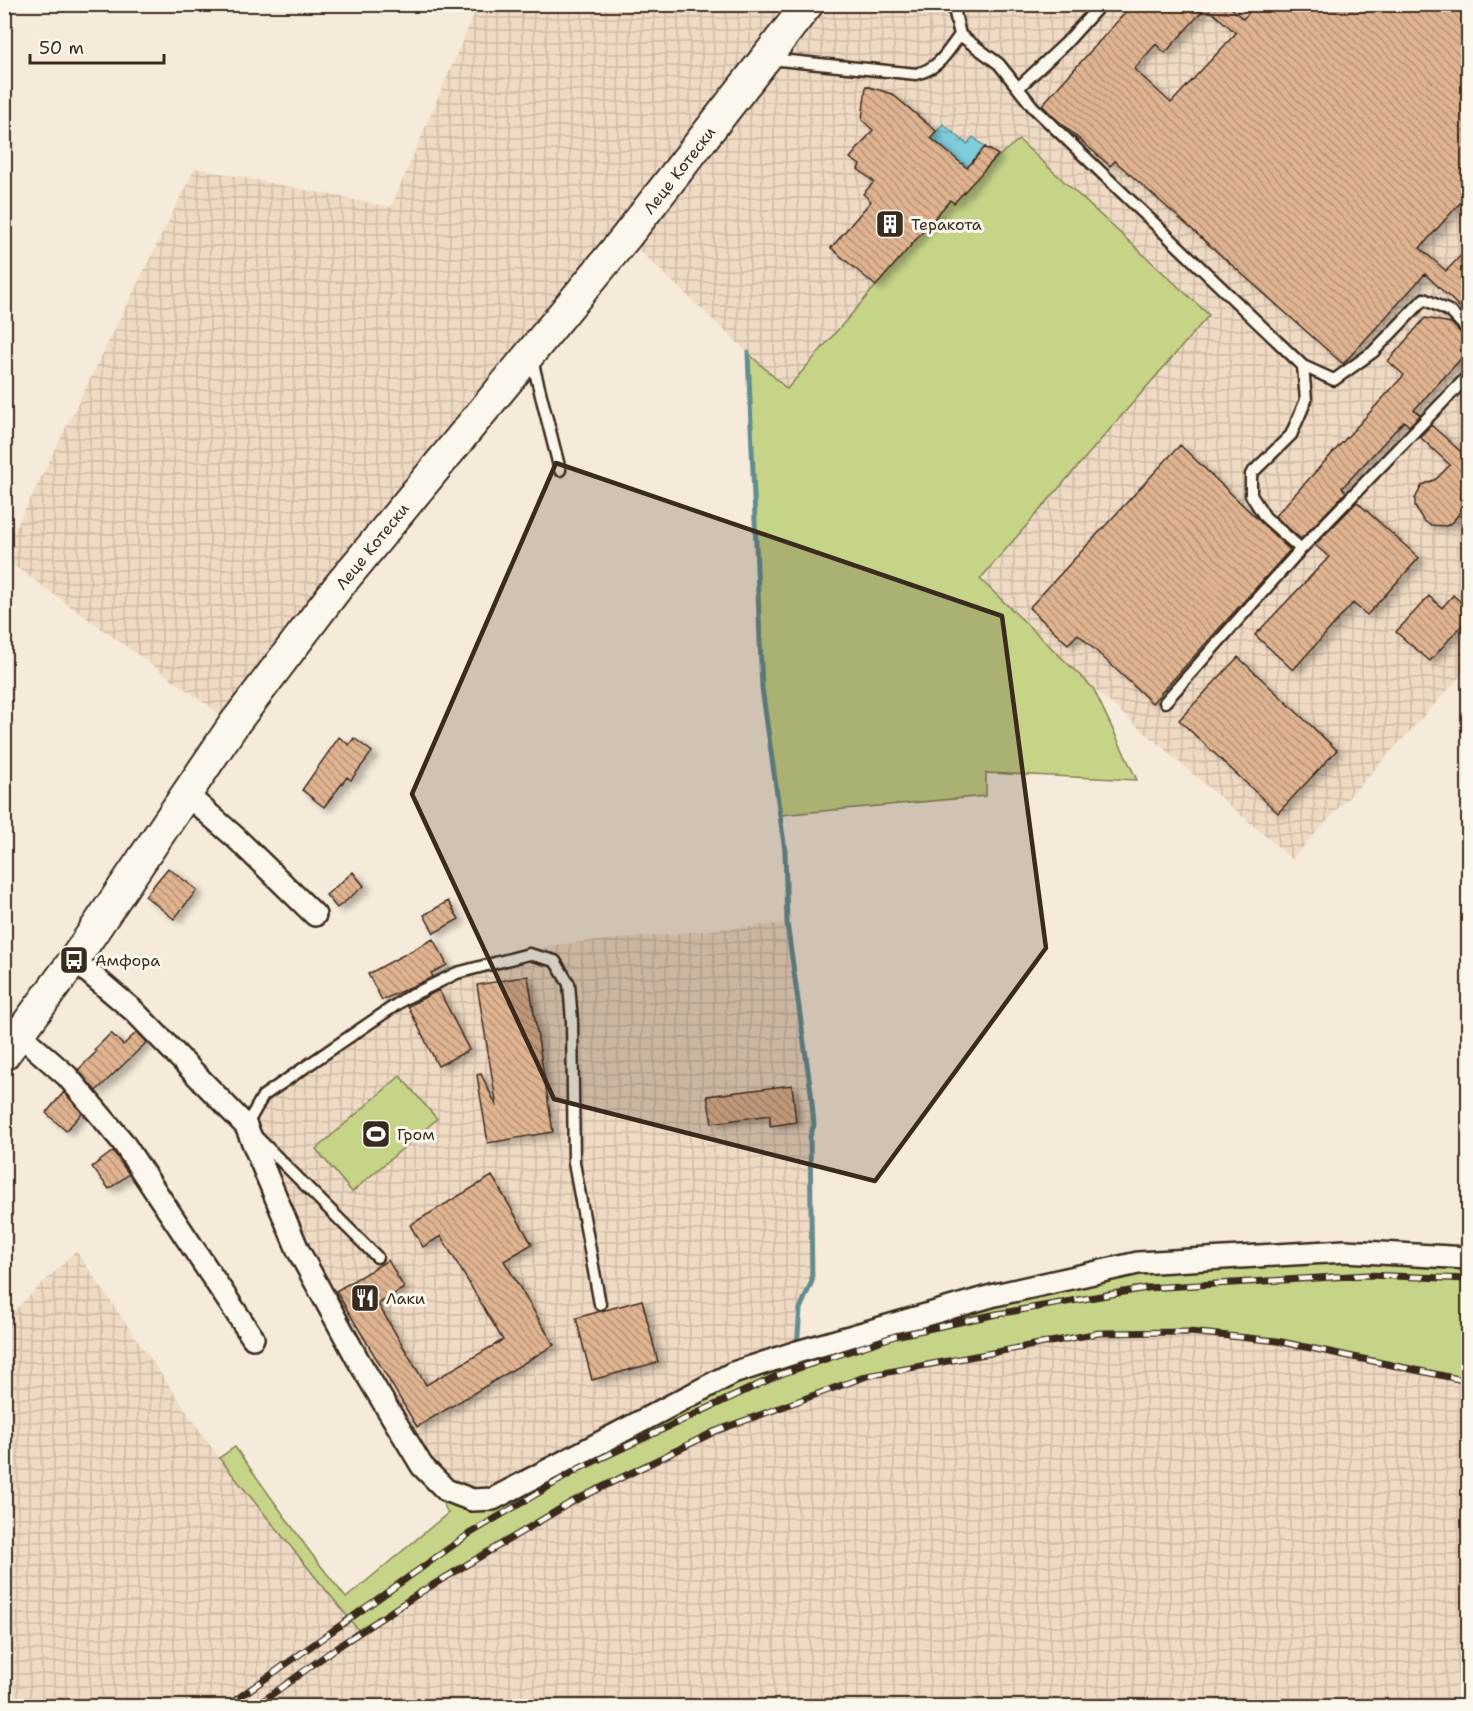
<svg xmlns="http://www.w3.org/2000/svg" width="1473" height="1711" font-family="'Shantell Sans',sans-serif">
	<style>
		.industrial { fill: url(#industrial-grid) }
		.green { fill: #c6d488; stroke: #807f53; stroke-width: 1.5 }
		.water { fill: url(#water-ripples); stroke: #638c8f; stroke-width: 1.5 }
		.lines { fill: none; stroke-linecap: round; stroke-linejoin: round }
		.stream { stroke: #638c8f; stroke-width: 5 }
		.building { fill: url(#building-back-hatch); stroke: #3b2a1e; stroke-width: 1.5; fill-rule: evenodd; filter: url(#shadow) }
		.lane-casing { stroke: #3b2a1e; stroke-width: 15 }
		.street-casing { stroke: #3b2a1e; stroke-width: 26 }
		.secondary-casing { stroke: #3b2a1e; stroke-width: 34 }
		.lane { stroke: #fbf7ec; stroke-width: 10 }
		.street { stroke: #fbf7ec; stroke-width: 21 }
		.secondary { stroke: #fbf7ec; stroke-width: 30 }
		.rail-casing { stroke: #3b2a1e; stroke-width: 7 }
		.rail { stroke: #fbf7ec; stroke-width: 4.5; stroke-dasharray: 14; stroke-linecap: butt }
		.marked { fill: #3b2a1e; fill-opacity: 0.2; stroke: #3b2a1e; stroke-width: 4.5; stroke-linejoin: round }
		.labels { text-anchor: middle; stroke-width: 6; stroke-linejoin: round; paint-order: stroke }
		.street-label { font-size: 16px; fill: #3b2a1e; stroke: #fbf7ec }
		.poi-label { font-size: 16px; fill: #3b2a1e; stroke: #fbf7ec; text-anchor: start }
	</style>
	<defs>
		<pattern id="industrial-grid" width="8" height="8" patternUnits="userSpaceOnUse" patternTransform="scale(1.5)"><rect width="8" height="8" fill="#efdac4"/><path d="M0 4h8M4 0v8" fill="none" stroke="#cebba8"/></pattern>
		<pattern id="water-ripples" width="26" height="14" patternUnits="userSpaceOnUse" patternTransform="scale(1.5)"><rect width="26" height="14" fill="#7ecdda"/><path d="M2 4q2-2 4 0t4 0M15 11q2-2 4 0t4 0" fill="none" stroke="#6eb0bb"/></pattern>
		<pattern id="building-back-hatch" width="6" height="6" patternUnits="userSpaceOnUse" patternTransform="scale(1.5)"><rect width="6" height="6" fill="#e0b491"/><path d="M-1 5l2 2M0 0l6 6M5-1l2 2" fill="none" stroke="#b79376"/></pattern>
		<filter id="shadow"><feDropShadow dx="6" dy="4" stdDeviation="3" flood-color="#0004"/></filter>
	</defs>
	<rect width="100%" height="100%" fill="#f6eada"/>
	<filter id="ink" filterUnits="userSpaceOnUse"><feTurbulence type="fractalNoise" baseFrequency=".0167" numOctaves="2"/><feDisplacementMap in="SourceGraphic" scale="12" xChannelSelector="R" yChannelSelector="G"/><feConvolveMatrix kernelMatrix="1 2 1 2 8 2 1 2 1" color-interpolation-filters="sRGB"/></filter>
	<g filter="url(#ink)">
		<path class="industrial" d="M 478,5 L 1468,5 L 1468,668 L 1292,859 L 1093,688 L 979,579 L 1209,315 L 969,187 L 949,201 L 787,389 L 626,238 L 234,724 L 5,559 L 5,550 L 195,168 L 391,207 Z
			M 787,923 L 811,1092 L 814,1125 L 810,1137 L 812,1281 L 800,1309 L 797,1352 L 493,1499 L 446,1490 L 401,1433 L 246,1126 L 263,1096 L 406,998 L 457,973 L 552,945 Z
			M 76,1251 L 219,1458 L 360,1632 L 421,1592 L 570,1503 L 643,1466 L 716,1431 L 867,1376 L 1099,1333 L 1190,1332 L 1277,1341 L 1468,1381 L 1468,1706 L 5,1706 L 4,1302 L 14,1311 Z"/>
		<path class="green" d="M 1019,140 L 1209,315 L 980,579 L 1093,688 L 1137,780 L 986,773 L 986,796 L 780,815 L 762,688 L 748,353 L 787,389 L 949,201 C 974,182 993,158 1019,140 Z
			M 400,1076 L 437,1119 L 352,1192 L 316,1149 Z
			M 1468,1258 L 1468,1381 L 1277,1341 L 1190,1332 L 1099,1333 L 867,1376 L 716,1431 L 643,1466 L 570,1503 L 421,1592 L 360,1632 L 219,1458 L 235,1447 L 310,1552 L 346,1598 L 448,1513 L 422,1466 L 472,1500 L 733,1373 L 1138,1263 Z"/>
		<path class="water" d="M 943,124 L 967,144 L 973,137 L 985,147 L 967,168 L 931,138 Z"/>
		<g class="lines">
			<path class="stream" d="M 748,353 L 762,688 L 785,851 L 787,923 L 811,1092 L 814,1125 L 810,1137 L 812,1281 L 800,1309 L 797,1347"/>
		</g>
		<path class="building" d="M 1133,4 L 1227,4 L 1243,19 L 1257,4 L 1463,4 L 1468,9 L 1468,194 L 1420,248 L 1446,271 L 1468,248 L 1468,315 L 1425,274 L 1343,364 L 1115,161 L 1110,166 L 1053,116 L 1042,105 ZM 1206,7 L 1236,33 L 1171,103 L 1134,69 L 1156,44 L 1165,53 Z
			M 866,86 L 892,94 L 936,131 L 931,138 L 967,168 L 985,147 L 998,155 L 954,203 L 950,200 L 876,286 L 831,248 L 871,201 L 863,194 L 874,182 L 858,169 L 860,165 L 850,158 L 873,130 L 862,120 Z
			M 1425,318 L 1451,323 L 1463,335 L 1468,337 L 1468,351 L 1414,410 L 1420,415 L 1409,426 L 1404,421 L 1342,488 L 1346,492 L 1301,539 L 1275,516 L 1404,375 L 1388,361 Z
			M 1431,425 L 1468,458 L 1468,485 L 1461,493 L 1462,509 L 1453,522 L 1446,526 L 1430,525 L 1423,520 L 1415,507 L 1415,499 L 1422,485 L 1436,479 L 1450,465 L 1420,437 Z
			M 1180,445 L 1290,550 L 1152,703 L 1078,634 L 1068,644 L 1029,608 Z
			M 1357,502 L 1419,558 L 1367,615 L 1353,603 L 1293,670 L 1255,635 L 1329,557 L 1315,545 Z
			M 1453,595 L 1468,609 L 1468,618 L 1430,661 L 1396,632 L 1429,596 L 1442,608 Z
			M 1238,657 L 1337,750 L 1278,813 L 1179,720 Z
			M 339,737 L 349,745 L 354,738 L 372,752 L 351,780 L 347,777 L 324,807 L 302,790 Z
			M 168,868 L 197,890 L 174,919 L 145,896 Z
			M 353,872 L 364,886 L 337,908 L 326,895 Z
			M 448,901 L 459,919 L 434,933 L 424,915 Z
			M 433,939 L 447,965 L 431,973 L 433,977 L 382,1000 L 368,974 Z
			M 528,976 L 553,1132 L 488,1143 L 477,1075 L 481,1074 L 497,1107 L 477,985 Z
			M 439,990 L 469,1050 L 438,1066 L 408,1006 Z
			M 137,1032 L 147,1042 L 96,1091 L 78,1070 L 96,1052 L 94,1050 L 111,1033 L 123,1045 Z
			M 792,1085 L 796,1122 L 770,1126 L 770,1115 L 712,1123 L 707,1096 Z
			M 64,1092 L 82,1113 L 66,1131 L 46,1113 Z
			M 113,1151 L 129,1174 L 109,1189 L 92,1167 Z
			M 492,1176 L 532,1244 L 504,1261 L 554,1345 L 417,1427 L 336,1291 L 388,1260 L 404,1288 L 378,1304 L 426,1385 L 503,1340 L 441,1236 L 423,1247 L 410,1225 Z
			M 642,1300 L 658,1362 L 592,1380 L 576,1318 Z"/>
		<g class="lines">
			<g class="lane-casing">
				<path id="lane" d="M 960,35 L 999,64 L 1033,107 L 1303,366 L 1334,380 L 1373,352 L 1424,299 L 1451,312 L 1468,330
					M 770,59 L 916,74 C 940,68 946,53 960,35 L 953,4
					M 1018,88 L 1066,43 L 1101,4
					M 533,357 L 534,368 L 560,470
					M 1303,366 L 1306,400 L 1291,435 L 1251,474 L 1251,495 L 1265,517 L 1301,549 L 1468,376
					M 1165,702 L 1301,549
					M 377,1257 L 246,1126 L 263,1096 L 406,998 L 457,973 L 529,954 L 555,961 L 569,984 L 572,1021 L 574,1163 L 600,1304"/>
			</g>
			<g class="street-casing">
				<path id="street" d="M 186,794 L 235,837 L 315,915
					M 74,960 L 134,1011 L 246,1126 L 298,1250 L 358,1360 L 422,1466 L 446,1490 L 472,1500 L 493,1499 L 733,1373 L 797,1352 L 995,1295 L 1138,1263 L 1345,1251 L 1468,1258
					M 19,1034 L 67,1076 L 122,1141 L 253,1338"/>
			</g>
			<g class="secondary-casing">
				<path id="secondary" d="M 4,1055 L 74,960 L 234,724 L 338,587 L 626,237 L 808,4"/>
			</g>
			<use href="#lane" class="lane"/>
			<use href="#street" class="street"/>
			<use href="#secondary" class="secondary"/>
			<g class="rail-casing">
				<path id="rail" d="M 227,1706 L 469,1534 L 580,1468 L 781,1374 L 895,1336 L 997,1314 L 1147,1288 L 1367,1275 L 1468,1279
					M 256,1706 L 336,1648 L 421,1592 L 570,1503 L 716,1431 L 867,1376 L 1099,1333 L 1190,1332 L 1277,1341 L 1468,1381"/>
			</g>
			<use href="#rail" class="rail"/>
		</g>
	</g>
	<path class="marked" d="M 556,463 L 1002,616 L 1046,948 L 875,1181 L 554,1099 L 412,794 Z"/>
	<defs>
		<g id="building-square" transform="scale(1.5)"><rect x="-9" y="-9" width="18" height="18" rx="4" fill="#3b2a1e" stroke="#fbf7ec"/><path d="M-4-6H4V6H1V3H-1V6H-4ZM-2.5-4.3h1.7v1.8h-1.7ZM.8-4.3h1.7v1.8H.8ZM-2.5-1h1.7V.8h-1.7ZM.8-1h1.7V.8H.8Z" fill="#fff"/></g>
		<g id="bus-square" transform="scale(1.5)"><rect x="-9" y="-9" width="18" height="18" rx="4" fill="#3b2a1e" stroke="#fbf7ec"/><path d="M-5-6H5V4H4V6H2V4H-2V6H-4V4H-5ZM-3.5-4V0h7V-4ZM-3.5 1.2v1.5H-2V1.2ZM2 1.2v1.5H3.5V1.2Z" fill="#fff"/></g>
		<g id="stadium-square" transform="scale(1.5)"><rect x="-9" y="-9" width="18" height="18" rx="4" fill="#3b2a1e" stroke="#fbf7ec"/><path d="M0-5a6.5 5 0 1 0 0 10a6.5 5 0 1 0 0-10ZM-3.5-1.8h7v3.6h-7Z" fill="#fff"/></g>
		<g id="restaurant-square" transform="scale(1.5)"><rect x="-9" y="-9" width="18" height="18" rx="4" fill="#3b2a1e" stroke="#fbf7ec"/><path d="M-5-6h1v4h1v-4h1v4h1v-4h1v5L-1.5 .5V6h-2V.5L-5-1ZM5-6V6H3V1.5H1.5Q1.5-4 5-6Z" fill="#fff"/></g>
	</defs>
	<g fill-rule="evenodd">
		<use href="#building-square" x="890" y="224"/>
		<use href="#bus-square" x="74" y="960"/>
		<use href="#stadium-square" x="376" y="1134"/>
		<use href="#restaurant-square" x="365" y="1298"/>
	</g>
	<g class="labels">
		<g class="street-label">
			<text transform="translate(679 170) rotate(-52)" y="6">Леце Котески</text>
			<text transform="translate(372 546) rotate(-51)" y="6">Леце Котески</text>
		</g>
		<g class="poi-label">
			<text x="911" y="230">Теракота</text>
			<text x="95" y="966">Амфора</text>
			<text x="397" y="1140">Гром</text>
			<text x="386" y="1304">Лаки</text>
		</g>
	</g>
	<rect width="1473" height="1711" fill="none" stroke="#fbf7ec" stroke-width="24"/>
	<rect x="12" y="12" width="1449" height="1687" fill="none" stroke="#3b2a1e" stroke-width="2" filter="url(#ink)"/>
	<path d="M30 54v9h134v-9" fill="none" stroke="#3b2a1e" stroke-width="3"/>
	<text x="39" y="54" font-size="18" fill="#3b2a1e" stroke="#fbf7ec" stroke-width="4.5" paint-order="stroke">50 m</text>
</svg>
